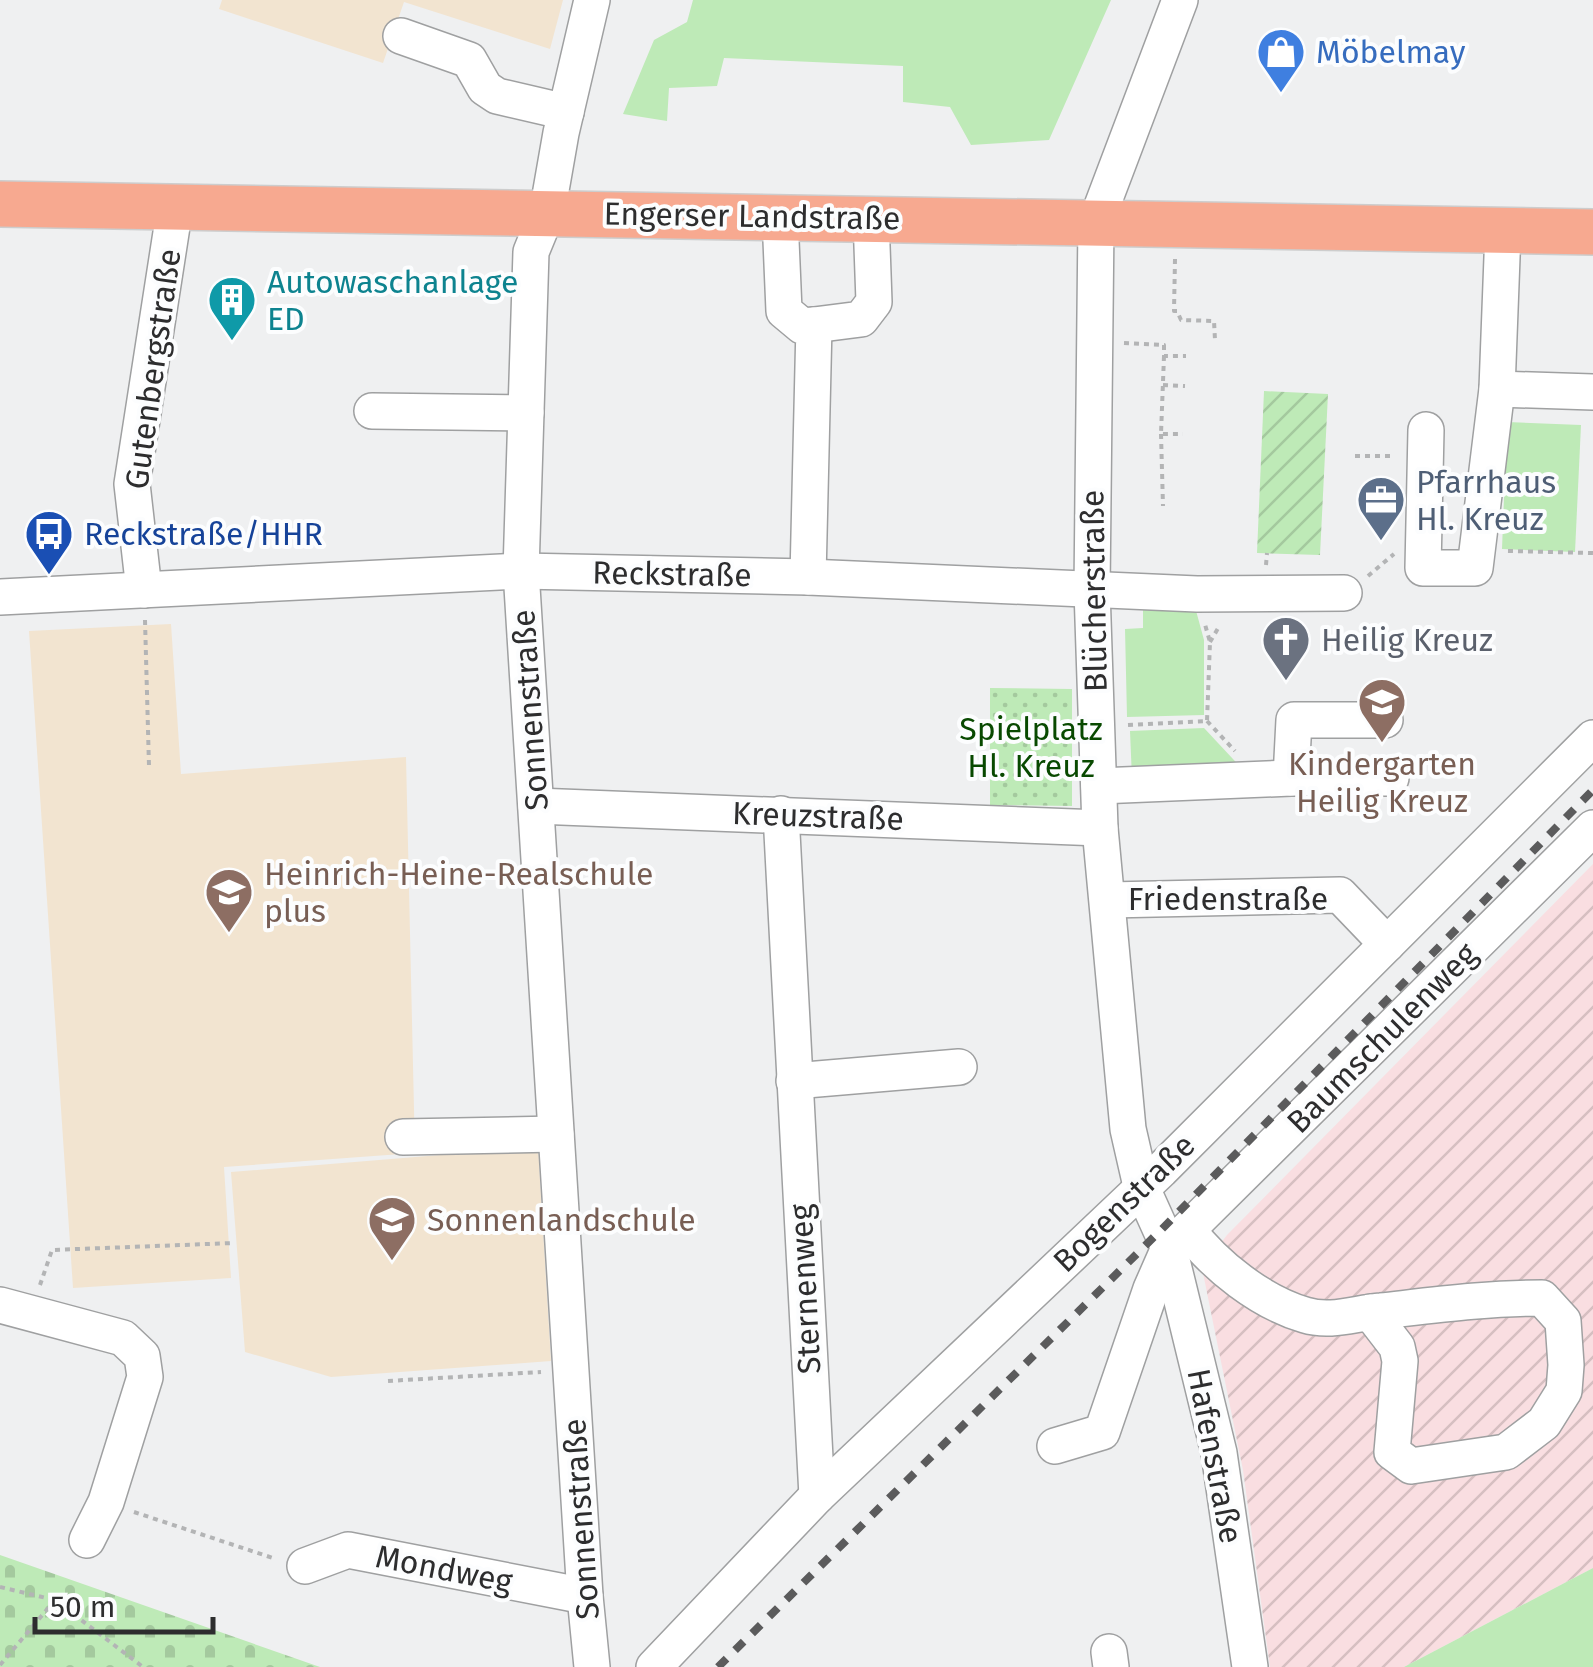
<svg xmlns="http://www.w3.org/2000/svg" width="1593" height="1667" viewBox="0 0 1593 1667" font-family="'Fira Sans',sans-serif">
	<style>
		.industrial { fill: url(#industrial-furrows) }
		.education { fill: #f2e4d0 }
		.grass { fill: #beeab7 }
		.cemetery { fill: url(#cemetery-stones) }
		.park { fill: url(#park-dots) }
		.garden { fill: url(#garden-furrows) }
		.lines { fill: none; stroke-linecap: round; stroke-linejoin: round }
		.minor-casing { stroke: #9fa0a1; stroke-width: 38 }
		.major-casing { stroke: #cdcdcd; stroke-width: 48 }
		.path { stroke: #b3b4b5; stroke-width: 4; stroke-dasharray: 5 5; stroke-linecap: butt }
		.minor { stroke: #fff; stroke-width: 35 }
		.major { stroke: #f7a990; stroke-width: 45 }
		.rail { stroke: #5b5b5c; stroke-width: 8; stroke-dasharray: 12 12; stroke-linecap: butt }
		.labels { text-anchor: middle; stroke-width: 8; stroke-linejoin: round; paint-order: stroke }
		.shop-label { font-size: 32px; fill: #366cbe; stroke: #fcfdfe; text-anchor: start }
		.street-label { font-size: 32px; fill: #2d2d2e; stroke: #fcfdfe }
		.culture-label { font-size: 32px; fill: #0d838f; stroke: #fcfdfe; text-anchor: start }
		.service-label { font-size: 32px; fill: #4e5e75; stroke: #fcfdfe; text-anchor: start }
		.transit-label { font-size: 32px; fill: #164399; stroke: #fcfdfe; text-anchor: start }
		.worship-label { font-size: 32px; fill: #5b616d; stroke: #fcfdfe; text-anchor: start }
		.park-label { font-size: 32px; fill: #084900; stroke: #fcfdfe }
		.education-label { font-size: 32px; fill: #785e54; stroke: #fcfdfe; text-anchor: start }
	</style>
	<defs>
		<pattern id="industrial-furrows" width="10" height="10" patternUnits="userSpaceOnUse" patternTransform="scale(2.5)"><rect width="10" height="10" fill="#f9dee1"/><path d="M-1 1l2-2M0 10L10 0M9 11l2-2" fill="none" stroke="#d6bfc1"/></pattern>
		<pattern id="cemetery-stones" width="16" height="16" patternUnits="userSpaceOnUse" patternTransform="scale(2.5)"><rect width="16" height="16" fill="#beeab7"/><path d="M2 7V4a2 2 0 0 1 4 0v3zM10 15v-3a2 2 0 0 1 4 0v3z" fill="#a4c99e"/></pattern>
		<pattern id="park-dots" width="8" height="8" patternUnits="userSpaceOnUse" patternTransform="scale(2.5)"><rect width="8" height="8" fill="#beeab7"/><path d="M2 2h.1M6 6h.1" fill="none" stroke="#a4c99e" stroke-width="1.8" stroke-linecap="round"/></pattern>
		<pattern id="garden-furrows" width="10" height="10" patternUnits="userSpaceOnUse" patternTransform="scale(2.5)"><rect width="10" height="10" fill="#beeab7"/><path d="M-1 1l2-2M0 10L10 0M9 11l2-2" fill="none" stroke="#a4c99e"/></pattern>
	</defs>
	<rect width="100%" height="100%" fill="#eff0f1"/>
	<polygon class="industrial" points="1593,864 1593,1568 1404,1667 1270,1667 1243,1470 1202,1268 1227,1235"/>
	<g class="education">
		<polygon points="222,0 563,0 550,49 404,2 383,63 219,9"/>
		<polygon points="171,624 181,774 406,757 415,1153 224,1167 231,1278 73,1288 29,631"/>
		<polygon points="538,1147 551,1361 331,1377 245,1352 231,1172"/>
	</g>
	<g class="grass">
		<polygon points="693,0 1111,0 1049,140 971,145 950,107 903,102 903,66 724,58 717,86 669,88 667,121 623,114 654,40 687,22"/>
		<polygon points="1507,422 1581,425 1575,552 1502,549"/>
		<polygon points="1195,607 1204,640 1204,715 1127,717 1125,629 1143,628 1143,608"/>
		<polygon points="1204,728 1247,774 1132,779 1130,731"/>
		<polygon points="1593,1568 1593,1667 1404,1667"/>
	</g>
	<polygon class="cemetery" points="0,1555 320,1667 0,1667"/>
	<polygon class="park" points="990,688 1072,689 1072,806 990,805"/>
	<polygon class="garden" points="1264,391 1328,394 1320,555 1257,553"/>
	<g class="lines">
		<g class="minor-casing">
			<g id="minor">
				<polyline points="1180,0 1096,222 1092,590 1100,828 1128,1129 1141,1186 1169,1248 1219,1453 1250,1667"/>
				<polyline points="401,36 469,60 485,88 497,96 566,112"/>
				<polyline points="780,217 784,311 802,326 814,325 808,577"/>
				<polyline points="814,325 861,319 874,302 871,218"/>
				<polyline points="1497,389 1593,392"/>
				<polyline points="372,411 526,413"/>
				<polyline points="1426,430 1423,568 1475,568 1497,389 1503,231"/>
				<polyline points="144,590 132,484 175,207"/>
				<polyline points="0,597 521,571 808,577 1197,594 1344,593"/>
				<polyline points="1291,778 1294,720 1385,720"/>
				<polyline points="1099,786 1291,778 1391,778"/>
				<polyline points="536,806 1100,828"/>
				<polyline points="781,814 817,1496"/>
				<polyline points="1109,900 1340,895 1387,944"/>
				<polyline points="794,1081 959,1067"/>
				<polyline points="403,1137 556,1134"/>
				<path d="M1188 1230C1215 1266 1261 1302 1305 1315 1331 1323 1355 1313 1381 1311 1435 1305 1488 1298 1542 1298L1563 1321 1566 1365 1564 1391 1544 1423 1506 1452 1411 1466 1392 1452 1400 1361 1397 1347 1370 1312"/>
				<polyline points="0,1305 123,1338 142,1356 145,1377 106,1502 87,1540"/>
				<polyline points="1055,1446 1102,1432 1151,1289 1169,1248 1593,828"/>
				<polyline points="305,1566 348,1550 585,1596"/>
				<polyline points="1109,1652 1111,1667"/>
				<polyline points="592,1667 585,1596 521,571 531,252 547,213 561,133 592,0"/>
				<polyline points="654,1667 817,1496 1161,1170 1593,738"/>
			</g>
		</g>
		<g class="major-casing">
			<polyline id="major" points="0,204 1593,232"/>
		</g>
		<g class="path">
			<polyline points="1175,259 1174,311 1177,311 1181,320 1214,321 1215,340"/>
			<polyline points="1124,343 1164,345 1164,356 1186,356"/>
			<polyline points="1164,356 1161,434 1183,434"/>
			<polyline points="1163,385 1185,386"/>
			<polyline points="1161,434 1163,506"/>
			<polyline points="1355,456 1395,456"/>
			<polyline points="1508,551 1593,553"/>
			<polyline points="1266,565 1267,553"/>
			<polyline points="1368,576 1394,554"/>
			<polyline points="145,620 149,766"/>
			<polyline points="1210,642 1220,625"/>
			<polyline points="1207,721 1235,751"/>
			<polyline points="1128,725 1207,721 1210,642 1204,621"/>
			<polyline points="40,1285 52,1250 234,1243"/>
			<polyline points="388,1381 541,1372"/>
			<polyline points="134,1512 276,1559"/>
			<polyline points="0,1587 55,1600 143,1667"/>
			<polyline points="0,1665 55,1600"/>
		</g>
		<use href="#minor" class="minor"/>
		<use href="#major" class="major"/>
		<polyline class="rail" points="718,1667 1163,1228 1593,790"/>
	</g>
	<defs>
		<g id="shop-pin" transform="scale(2.5)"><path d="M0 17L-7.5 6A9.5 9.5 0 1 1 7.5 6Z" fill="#3f7fe0" stroke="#fcfdfe"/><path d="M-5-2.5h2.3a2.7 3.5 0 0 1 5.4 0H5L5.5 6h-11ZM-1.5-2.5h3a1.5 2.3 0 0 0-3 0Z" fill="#fff"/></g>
		<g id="building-pin" transform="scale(2.5)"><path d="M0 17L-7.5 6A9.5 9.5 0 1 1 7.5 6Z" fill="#0f9aa8" stroke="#fcfdfe"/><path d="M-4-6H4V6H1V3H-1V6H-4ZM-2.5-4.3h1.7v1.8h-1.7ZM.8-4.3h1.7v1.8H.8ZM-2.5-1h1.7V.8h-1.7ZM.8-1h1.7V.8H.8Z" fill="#fff"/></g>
		<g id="office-pin" transform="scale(2.5)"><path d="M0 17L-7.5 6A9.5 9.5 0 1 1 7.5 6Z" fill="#5c6f8a" stroke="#fcfdfe"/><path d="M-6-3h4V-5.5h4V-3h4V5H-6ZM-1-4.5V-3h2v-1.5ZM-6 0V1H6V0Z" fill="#fff"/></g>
		<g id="bus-pin" transform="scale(2.5)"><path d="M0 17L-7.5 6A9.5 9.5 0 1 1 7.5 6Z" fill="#1a4fb4" stroke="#fcfdfe"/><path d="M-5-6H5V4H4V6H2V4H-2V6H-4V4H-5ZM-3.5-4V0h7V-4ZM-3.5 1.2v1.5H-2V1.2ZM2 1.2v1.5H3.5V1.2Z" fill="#fff"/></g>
		<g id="church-pin" transform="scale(2.5)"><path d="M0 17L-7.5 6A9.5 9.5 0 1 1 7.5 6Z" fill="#6b7280" stroke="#fcfdfe"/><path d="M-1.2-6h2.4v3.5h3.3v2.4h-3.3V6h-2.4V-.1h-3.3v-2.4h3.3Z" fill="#fff"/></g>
		<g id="school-pin" transform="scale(2.5)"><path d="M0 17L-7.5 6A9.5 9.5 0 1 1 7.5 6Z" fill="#8d6e63" stroke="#fcfdfe"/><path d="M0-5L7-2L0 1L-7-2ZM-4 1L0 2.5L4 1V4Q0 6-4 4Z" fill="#fff"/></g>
	</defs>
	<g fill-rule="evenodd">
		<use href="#shop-pin" x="1281" y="52"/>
		<use href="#building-pin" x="232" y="300"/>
		<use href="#office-pin" x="1381" y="500"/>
		<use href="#bus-pin" x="49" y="534"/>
		<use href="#church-pin" x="1286" y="640"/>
		<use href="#school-pin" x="1382" y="702"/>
		<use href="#school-pin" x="229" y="892"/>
		<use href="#school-pin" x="392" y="1220"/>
	</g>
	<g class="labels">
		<g class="shop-label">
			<text x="1316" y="63">Möbelmay</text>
		</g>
		<g class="street-label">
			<text transform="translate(752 216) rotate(1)" y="11">Engerser Landstraße</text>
			<text transform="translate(153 369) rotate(-82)" y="11">Gutenbergstraße</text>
			<text transform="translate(672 574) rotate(1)" y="11">Reckstraße</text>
			<text transform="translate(1094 591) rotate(-91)" y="11">Blücherstraße</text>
			<text transform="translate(530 710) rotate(-94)" y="11">Sonnenstraße</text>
			<text transform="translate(818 816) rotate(2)" y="11">Kreuzstraße</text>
			<text x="1228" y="910">Friedenstraße</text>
			<text transform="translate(1382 1038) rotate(-45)" y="11">Baumschulenweg</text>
			<text transform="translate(1124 1203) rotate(-44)" y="11">Bogenstraße</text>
			<text transform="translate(805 1289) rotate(-93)" y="11">Sternenweg</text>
			<text transform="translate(1215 1456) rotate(79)" y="11">Hafenstraße</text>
			<text transform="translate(581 1519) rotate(-94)" y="11">Sonnenstraße</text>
			<text transform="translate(444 1569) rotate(11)" y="11">Mondweg</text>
		</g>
		<g class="culture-label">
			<text x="267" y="293">Autowaschanlage<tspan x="267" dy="37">ED</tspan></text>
		</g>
		<g class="service-label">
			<text x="1416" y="493">Pfarrhaus<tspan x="1416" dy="37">Hl. Kreuz</tspan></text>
		</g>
		<g class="transit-label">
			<text x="84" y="545">Reckstraße/HHR</text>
		</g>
		<g class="worship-label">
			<text x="1321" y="651">Heilig Kreuz</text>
		</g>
		<g class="park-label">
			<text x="1031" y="740">Spielplatz<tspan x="1031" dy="37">Hl. Kreuz</tspan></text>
		</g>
		<g class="education-label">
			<text x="1382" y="775" text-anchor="middle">Kindergarten<tspan x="1382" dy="37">Heilig Kreuz</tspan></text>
			<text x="264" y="885">Heinrich-Heine-Realschule<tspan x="264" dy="37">plus</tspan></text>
			<text x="427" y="1231">Sonnenlandschule</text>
		</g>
	</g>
	<path d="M35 1617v15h178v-15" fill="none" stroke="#2d2d2e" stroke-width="5"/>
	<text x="50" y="1617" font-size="30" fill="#2d2d2e" stroke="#fcfdfe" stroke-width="8" paint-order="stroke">50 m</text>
</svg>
